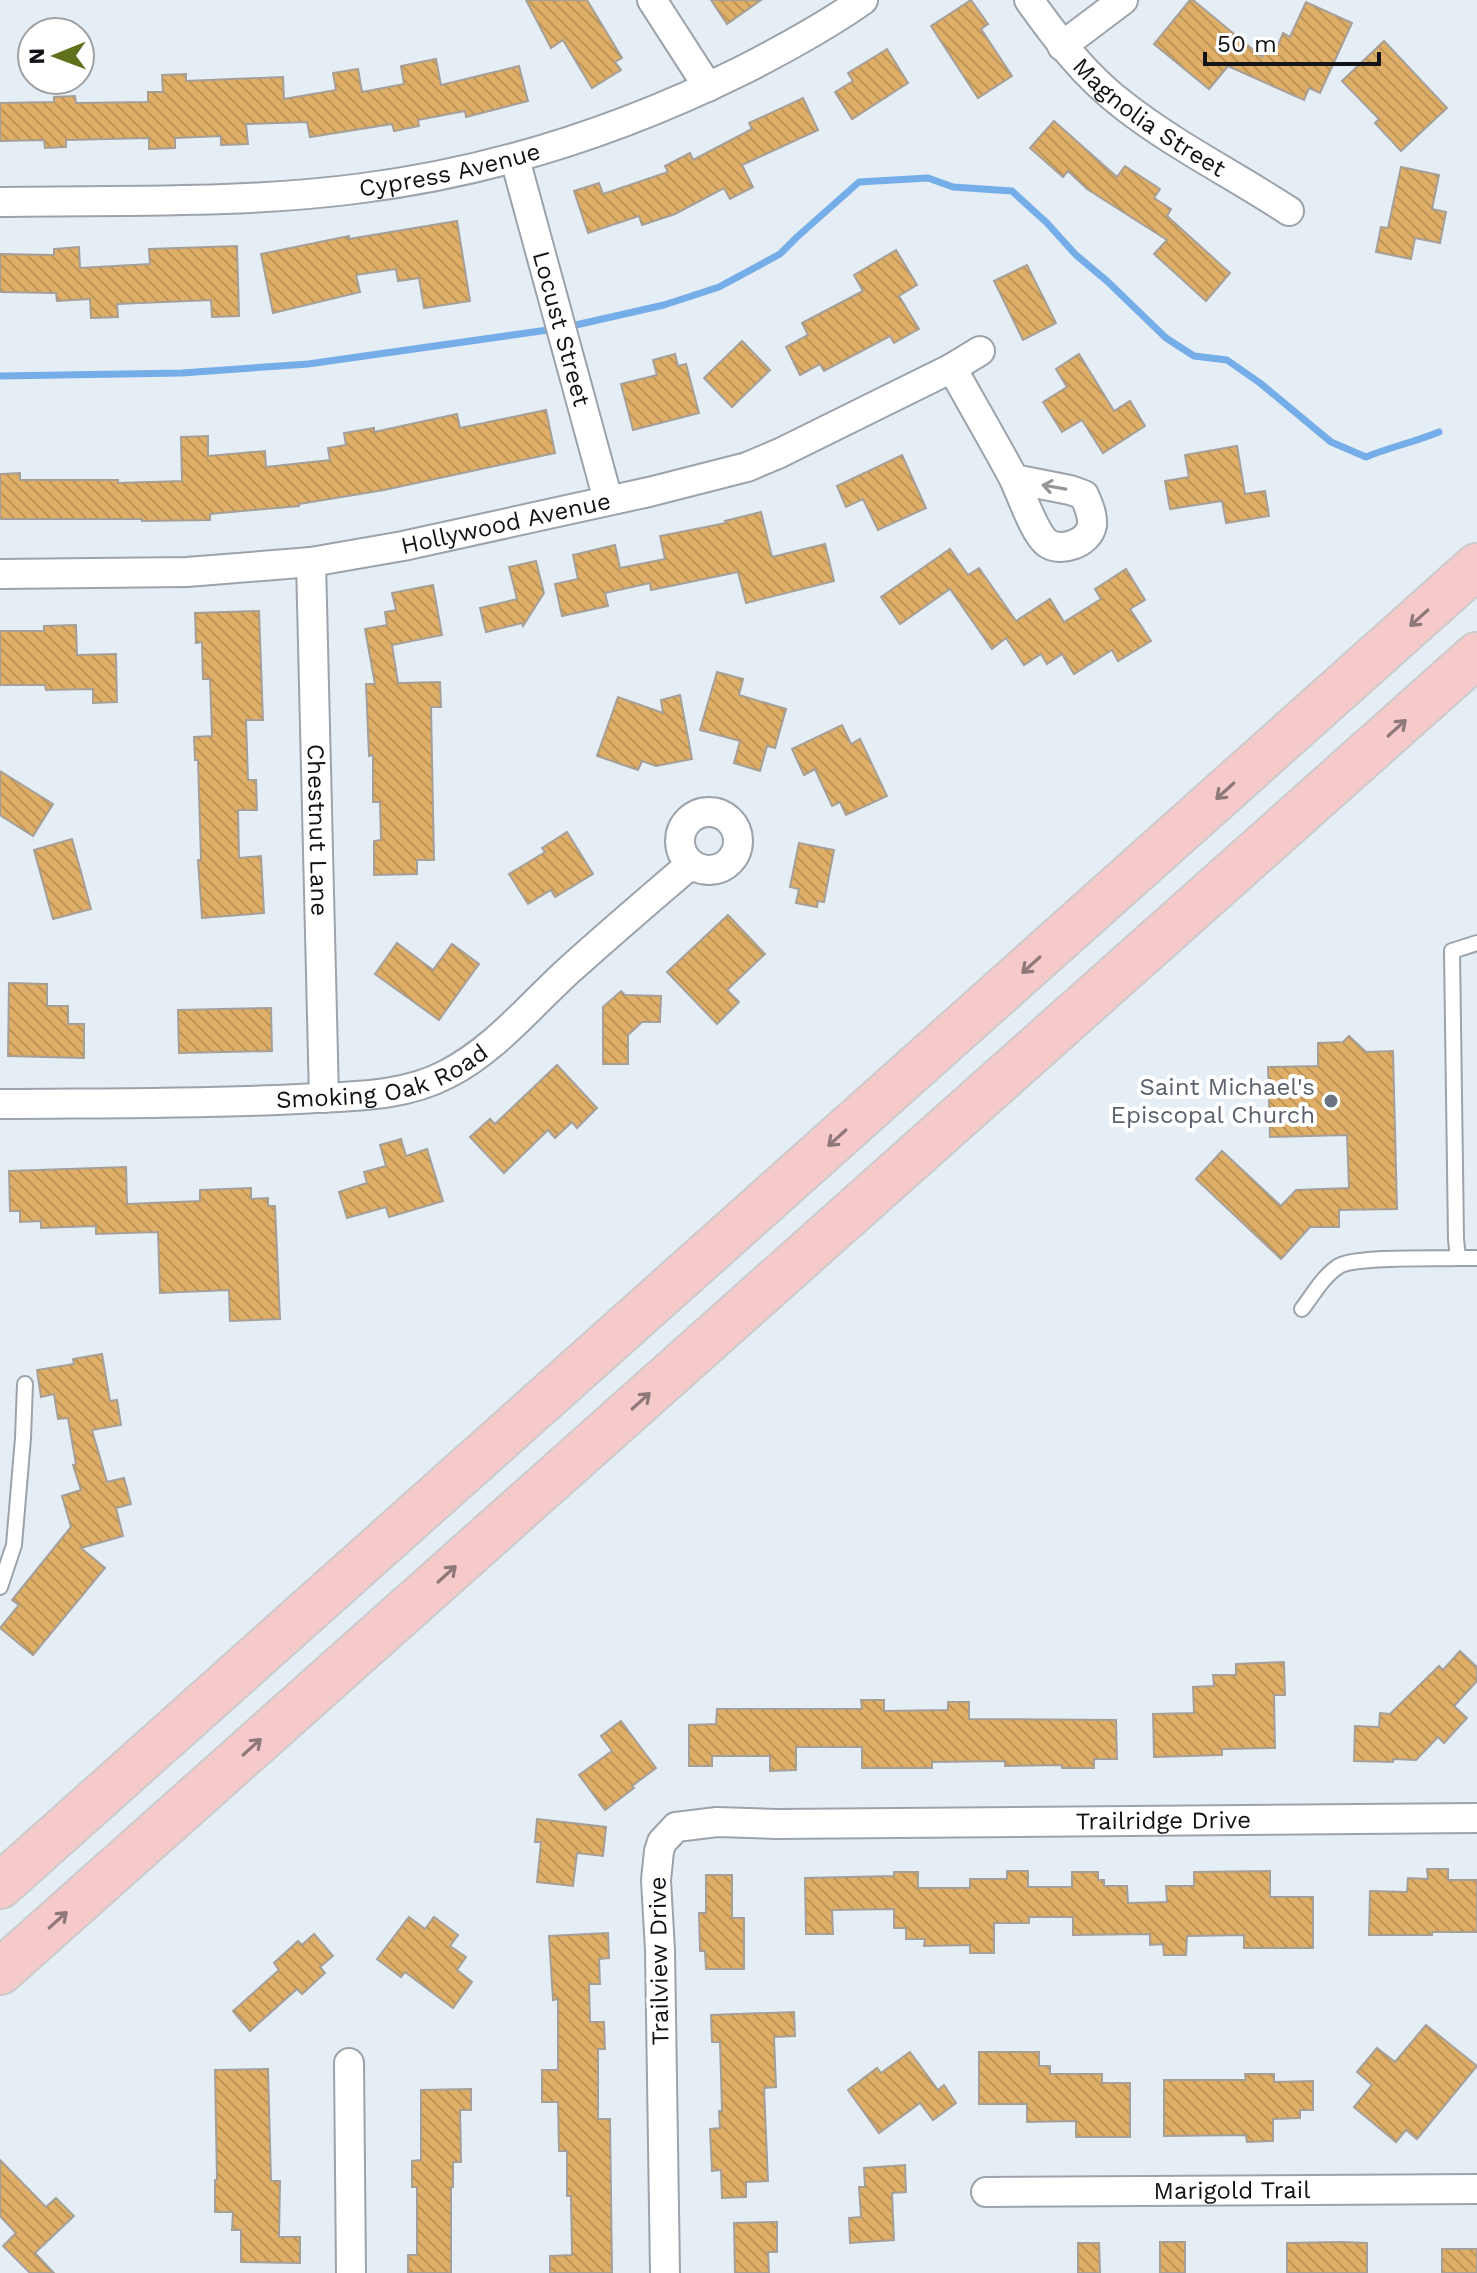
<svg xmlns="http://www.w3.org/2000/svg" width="1477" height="2273" viewBox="0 0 1477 2273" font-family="'Work Sans',sans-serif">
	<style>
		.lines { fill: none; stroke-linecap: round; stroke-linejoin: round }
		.stream { stroke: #75ade9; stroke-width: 7 }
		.building { fill: url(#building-back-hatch); stroke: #a59f98; stroke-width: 2 }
		.lane-casing { stroke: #9ca3aa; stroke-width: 18 }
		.street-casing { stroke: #9ca3aa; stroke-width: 32 }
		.highway-casing { stroke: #cbcbcc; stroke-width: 48 }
		.lane { stroke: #fff; stroke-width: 14 }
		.street { stroke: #fff; stroke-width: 28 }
		.highway { stroke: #f6cacb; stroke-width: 44 }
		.oneway { stroke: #949596 }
		.oneway2 { stroke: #8f787a }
		.worship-dot { fill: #6b7280; stroke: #fff; stroke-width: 3 }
		.labels { text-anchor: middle; stroke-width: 8; stroke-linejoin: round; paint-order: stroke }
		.street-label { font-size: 24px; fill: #111316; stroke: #fff }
		.worship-label { font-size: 24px; fill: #5b616d; stroke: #fff; text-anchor: end }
	</style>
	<defs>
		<pattern id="building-back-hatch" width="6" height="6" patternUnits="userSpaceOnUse" patternTransform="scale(2)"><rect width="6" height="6" fill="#dfae67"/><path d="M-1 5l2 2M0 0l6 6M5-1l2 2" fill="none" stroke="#be9559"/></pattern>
	</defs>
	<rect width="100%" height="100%" fill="#e6eef5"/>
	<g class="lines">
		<g class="stream">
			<path d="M567 327 664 305 719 287 780 254 797 237 859 182 928 178 953 187 1012 191 1047 223 1076 255 1107 281 1166 338 1194 356 1227 360 1260 383 1331 442 1366 457C1390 447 1415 442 1439 432"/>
			<polyline points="0,376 182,373 308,364 555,329"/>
		</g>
	</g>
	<g class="building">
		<polygon points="526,0 587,0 622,58 615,62 621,70 592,88 563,40 551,48"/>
		<polygon points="711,0 761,0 727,24"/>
		<polygon points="971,0 988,24 981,29 1012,76 978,98 931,26"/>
		<polygon points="1190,0 1193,0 1262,57 1268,44 1277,48 1283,33 1290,37 1306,2 1352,23 1320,93 1309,88 1304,100 1228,66 1209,89 1154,44"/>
		<polygon points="1384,41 1447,108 1401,151 1375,123 1379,119 1342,81"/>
		<polygon points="887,49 908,83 852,119 835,92 853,81 848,73"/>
		<polygon points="436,59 441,85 519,66 528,101 466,117 465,111 418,120 419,126 394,131 392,124 310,137 307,122 246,124 248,144 221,145 221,136 175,138 175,148 149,149 149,138 66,140 66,147 45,148 44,140 0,141 0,103 54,102 54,97 75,96 76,103 148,102 148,92 163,92 162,75 186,74 186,81 283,77 284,99 336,90 333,73 358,69 362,92 404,84 401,66"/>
		<polygon points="803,98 818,130 742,165 753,187 730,199 724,188 675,214 642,225 639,216 588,233 574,191 599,183 603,194 668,172 665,166 690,153 693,160 752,129 749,123"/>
		<polygon points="1054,121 1117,177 1125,166 1160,189 1154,198 1171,209 1167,216 1230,273 1206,301 1154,254 1167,240 1087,189 1068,171 1063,177 1030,148"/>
		<polygon points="1401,167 1439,175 1432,209 1446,212 1440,243 1415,238 1411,259 1376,252 1381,227 1388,228"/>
		<polygon points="457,221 470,301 424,308 419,278 398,281 396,269 356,275 360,292 273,313 261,254 349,236 349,239"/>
		<polygon points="237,246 239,316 212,317 211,300 117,304 118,317 91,318 90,299 57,301 56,293 0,292 0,254 54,255 54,249 79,247 80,268 150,264 149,249"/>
		<polygon points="896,250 917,285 899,296 919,329 894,343 890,336 824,371 820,364 800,375 786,347 808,335 802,323 863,291 854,275"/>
		<polygon points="1027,265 1056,323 1023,340 994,281"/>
		<polygon points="742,341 770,370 732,407 704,378"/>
		<polygon points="675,354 678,366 686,364 699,413 633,430 621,384 657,375 653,360"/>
		<polygon points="1079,354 1114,411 1130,401 1145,426 1103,453 1082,420 1062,432 1043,402 1067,387 1056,369"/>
		<polygon points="546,410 555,453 384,490 299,504 299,506 210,514 210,520 142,521 142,519 0,519 0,474 20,473 20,480 118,480 118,483 182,481 181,437 208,436 208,456 265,451 266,467 330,460 328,448 346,445 344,433 374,428 374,432 457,414 460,428"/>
		<polygon points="1237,446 1245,494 1265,491 1269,516 1226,523 1222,501 1170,509 1165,481 1189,477 1185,455"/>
		<polygon points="902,455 926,508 878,530 863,499 846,507 837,486"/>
		<polygon points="761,512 772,557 825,544 834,581 746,603 738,572 651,590 650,583 605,593 608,606 562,616 555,584 578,579 573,555 615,545 620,568 665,559 660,536 726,523 725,521"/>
		<polygon points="950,549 968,575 979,568 1016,621 1050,599 1064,622 1101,599 1095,589 1126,569 1145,600 1130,609 1151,641 1118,661 1112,650 1074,674 1062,654 1047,664 1041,654 1024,665 1006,638 992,649 950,589 900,624 881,597"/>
		<polygon points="536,561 544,593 523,626 522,623 486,632 480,608 517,599 509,567"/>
		<polygon points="433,585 442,635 392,645 398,683 440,682 441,707 431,707 434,860 417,860 417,874 374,875 374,841 381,840 380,802 373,802 373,755 369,756 366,684 375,684 365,629 387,625 385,612 396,610 392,593"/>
		<polygon points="259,611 263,720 246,720 248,780 256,780 257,810 238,810 239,858 261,856 264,913 202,918 198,860 201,860 198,760 195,760 194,737 212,736 210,679 203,679 202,642 196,643 195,613"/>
		<polygon points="76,625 77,655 116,654 117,702 93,703 93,689 46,690 45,685 0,685 0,631 44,631 44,626"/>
		<polygon points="717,672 743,679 739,695 786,709 775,748 767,746 760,771 734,763 740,741 700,730"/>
		<polygon points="680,695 692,759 656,766 642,761 638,770 597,756 618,697 663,713 661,700"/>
		<polygon points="842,725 851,744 860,739 887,796 846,815 840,802 832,806 815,769 804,775 792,749"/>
		<polygon points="0,771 53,804 33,836 0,815"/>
		<polygon points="567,832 593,874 555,897 551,890 528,904 509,874 545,852 542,848"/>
		<polygon points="72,839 91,909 53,919 34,850"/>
		<polygon points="799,843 834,850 824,902 818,901 817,907 796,903 799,889 790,887"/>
		<polygon points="728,915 765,954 727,990 739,1002 717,1024 667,972"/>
		<polygon points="397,943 433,970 452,944 479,964 439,1020 375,974"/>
		<polygon points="9,983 47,984 47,1006 68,1006 68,1024 84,1024 84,1058 8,1056"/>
		<polygon points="621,991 625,995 661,996 660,1022 642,1022 628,1035 628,1064 603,1064 603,1007"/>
		<polygon points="271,1008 272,1051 179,1053 178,1010"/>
		<polygon points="1349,1036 1366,1052 1393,1051 1397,1209 1339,1210 1339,1227 1310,1227 1281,1259 1196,1179 1222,1151 1281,1206 1296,1190 1349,1188 1347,1135 1270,1137 1268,1067 1318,1066 1318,1043 1343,1042"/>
		<polygon points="557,1065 597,1108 577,1128 572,1122 555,1138 548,1130 504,1173 470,1137 490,1119 495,1124"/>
		<polygon points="401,1139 406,1156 427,1149 443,1201 389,1217 386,1207 347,1218 339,1192 367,1183 364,1172 386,1166 380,1145"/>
		<polygon points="126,1167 127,1204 200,1201 200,1190 251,1188 251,1199 268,1198 268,1206 275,1206 280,1319 230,1321 229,1290 160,1293 158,1232 96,1234 96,1226 41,1228 41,1221 20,1222 20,1211 10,1211 9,1171"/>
		<polygon points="102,1354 110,1401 117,1400 121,1425 92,1430 107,1482 124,1478 131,1504 116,1508 123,1536 81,1548 105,1568 33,1655 0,1628 19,1605 12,1600 71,1527 62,1496 81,1490 73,1465 76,1464 68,1418 58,1419 54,1394 41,1397 37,1370 74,1364 73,1359"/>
		<polygon points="1460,1651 1477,1667 1477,1681 1454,1706 1467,1718 1444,1743 1438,1737 1416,1760 1393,1759 1393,1762 1354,1761 1355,1726 1379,1727 1380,1713 1390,1714 1439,1666 1443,1670"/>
		<polygon points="1284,1662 1285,1695 1274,1695 1275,1748 1222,1749 1222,1755 1154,1757 1153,1714 1194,1713 1193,1687 1214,1686 1213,1675 1236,1675 1236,1664"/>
		<polygon points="861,1700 884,1700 884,1711 948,1710 948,1702 969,1702 969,1719 1116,1720 1117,1759 1094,1759 1094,1768 1062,1768 1062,1765 1005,1766 1005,1761 932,1762 932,1768 862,1768 862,1747 796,1747 796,1770 770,1771 770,1756 712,1756 712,1766 689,1766 689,1725 716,1724 717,1709 862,1709"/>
		<polygon points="621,1721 656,1768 632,1786 634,1788 605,1810 579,1775 612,1751 601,1736"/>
		<polygon points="537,1819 606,1827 603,1856 577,1853 573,1886 537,1882 541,1842 535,1842"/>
		<polygon points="1427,1869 1448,1869 1448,1880 1477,1880 1477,1932 1432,1932 1432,1935 1369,1935 1370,1891 1407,1892 1408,1878 1428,1879"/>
		<polygon points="1007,1871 1028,1871 1028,1887 1072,1887 1072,1872 1098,1872 1098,1880 1104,1880 1104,1886 1127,1886 1128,1903 1167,1902 1166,1886 1194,1886 1194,1872 1270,1871 1270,1897 1313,1897 1313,1948 1244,1948 1244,1935 1187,1936 1186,1955 1164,1955 1163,1944 1150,1945 1150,1934 1073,1935 1073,1917 1029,1917 1029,1923 994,1923 994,1953 970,1953 970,1945 924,1946 925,1939 906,1939 906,1928 894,1928 894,1909 832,1910 833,1934 806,1934 805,1878 894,1876 894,1872 918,1872 918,1888 970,1888 970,1879 1007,1879"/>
		<polygon points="706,1875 732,1875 732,1918 744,1918 744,1969 706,1969 705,1951 700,1951 699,1913 706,1913"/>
		<polygon points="409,1917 425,1929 434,1917 458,1935 450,1946 466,1957 457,1970 472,1982 453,2008 405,1972 401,1977 377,1959"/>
		<polygon points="608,1933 609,1958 599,1959 600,1984 589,1984 590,2022 604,2022 605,2049 598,2049 598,2119 610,2119 612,2273 550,2273 550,2256 572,2255 571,2196 567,2196 567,2151 559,2151 558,2102 542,2102 542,2070 558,2070 558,1999 553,2000 549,1936"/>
		<polygon points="314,1934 333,1956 320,1967 325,1973 302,1994 297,1989 250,2031 233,2011 279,1970 274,1963 298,1941 302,1945"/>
		<polygon points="794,2012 795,2036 774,2037 776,2087 764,2088 768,2181 746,2182 746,2197 722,2198 721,2170 712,2171 710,2129 720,2128 719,2111 722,2111 720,2042 712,2042 711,2015"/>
		<polygon points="1426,2025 1477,2066 1417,2139 1406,2130 1396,2142 1354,2107 1372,2085 1357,2072 1377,2048 1395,2062"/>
		<polygon points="910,2052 938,2090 944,2085 956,2103 933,2120 920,2103 879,2133 848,2090 877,2068 881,2073"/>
		<polygon points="979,2052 1039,2052 1039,2066 1050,2066 1050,2074 1102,2074 1102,2083 1130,2083 1130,2137 1076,2137 1076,2121 1027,2122 1027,2104 979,2104"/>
		<polygon points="268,2069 271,2181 280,2181 279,2237 300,2237 300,2263 241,2262 241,2230 232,2230 233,2212 215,2212 215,2180 217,2180 215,2070"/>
		<polygon points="1245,2074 1274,2074 1274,2082 1313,2081 1313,2110 1300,2110 1300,2118 1273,2119 1273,2141 1247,2142 1246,2135 1164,2136 1164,2080 1246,2080"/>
		<polygon points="471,2089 471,2110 460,2110 461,2162 453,2162 453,2187 451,2187 451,2273 408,2273 408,2255 417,2255 417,2187 412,2187 412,2161 421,2160 421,2090"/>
		<polygon points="0,2160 46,2207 56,2198 74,2216 35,2253 54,2273 30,2273 3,2246 16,2233 0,2216"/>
		<polygon points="905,2165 906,2192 892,2193 894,2240 850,2243 849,2218 861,2217 859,2187 865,2187 864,2168"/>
		<polygon points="777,2222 777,2252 768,2252 769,2273 735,2273 734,2223"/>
		<rect x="1160" y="2242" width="25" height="31"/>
		<polygon points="1341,2242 1367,2243 1367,2273 1287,2273 1287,2243"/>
		<polygon points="1078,2243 1099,2243 1100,2273 1078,2273"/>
		<rect x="1442" y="2249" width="35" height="24"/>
	</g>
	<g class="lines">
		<g class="lane-casing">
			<g id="lane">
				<polyline points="1477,943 1452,951 1456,1239 1458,1258 1477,1258"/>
				<path d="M1302 1309C1313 1295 1323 1276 1339 1266 1356 1256 1434 1259 1458 1258"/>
				<polyline points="0,1587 14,1545 23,1438 25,1384"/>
			</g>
		</g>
		<g class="street-casing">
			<g id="street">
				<polyline points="652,0 708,87"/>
				<path id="s1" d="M1029 0C1056 38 1085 76 1123 105 1174 145 1234 175 1289 211"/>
				<polyline points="1062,46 1123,0"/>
				<path id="s2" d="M515 159 608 500"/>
				<path id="s3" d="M0 202C121 200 243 204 363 188 495 171 624 129 743 70 784 49 825 27 863 0"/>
				<path d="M952 368C972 404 993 440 1013 477 1021 493 1034 533 1047 543 1061 553 1089 543 1092 525 1093 515 1088 504 1084 495L1070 490 1014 479"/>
				<path id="s4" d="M311 562 324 1098"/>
				<path id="s5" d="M0 574 187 572 311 562 403 546 649 492 747 467 780 453 952 368 980 351"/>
				<circle cx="709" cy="841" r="29"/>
				<path id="s6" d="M0 1104C99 1103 199 1104 298 1099 348 1096 402 1098 447 1074 494 1050 529 1007 567 972 608 935 650 899 691 864"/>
				<polyline points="349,2063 351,2273"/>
				<path id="s7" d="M986 2192 1477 2189"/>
				<path id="s8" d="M665 2273 660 1950 656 1880 659 1851 662 1842 676 1827 717 1822 776 1824 1477 1818"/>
			</g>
		</g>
		<g class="highway-casing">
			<g id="highway">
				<polyline points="0,1886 1477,566"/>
				<polyline points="0,1972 1477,655"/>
			</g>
		</g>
		<use href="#lane" class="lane"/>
		<use href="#street" class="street"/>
		<use href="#highway" class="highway"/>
	</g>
	<defs><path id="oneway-shaft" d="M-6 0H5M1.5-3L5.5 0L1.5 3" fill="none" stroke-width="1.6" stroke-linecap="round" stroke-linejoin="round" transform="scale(2)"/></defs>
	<use class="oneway" href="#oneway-shaft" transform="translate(1054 487) rotate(-170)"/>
	<g class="oneway2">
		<use href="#oneway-shaft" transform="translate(1419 618) rotate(138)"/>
		<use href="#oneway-shaft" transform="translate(1397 728) rotate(-42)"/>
		<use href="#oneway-shaft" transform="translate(1225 791) rotate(138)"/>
		<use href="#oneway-shaft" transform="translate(1031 965) rotate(138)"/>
		<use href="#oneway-shaft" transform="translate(837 1138) rotate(138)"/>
		<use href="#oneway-shaft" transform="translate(641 1401) rotate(-42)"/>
		<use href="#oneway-shaft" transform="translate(447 1574) rotate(-42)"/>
		<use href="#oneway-shaft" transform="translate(252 1747) rotate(-42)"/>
		<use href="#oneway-shaft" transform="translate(58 1920) rotate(-42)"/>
	</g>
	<circle class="worship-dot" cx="1331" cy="1101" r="8"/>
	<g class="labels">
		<g class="street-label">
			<text dy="8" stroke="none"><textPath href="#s1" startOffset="170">Magnolia Street</textPath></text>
			<text dy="8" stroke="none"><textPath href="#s3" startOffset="452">Cypress Avenue</textPath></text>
			<text dy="8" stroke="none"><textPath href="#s2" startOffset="176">Locust Street</textPath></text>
			<text dy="8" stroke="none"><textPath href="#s5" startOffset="510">Hollywood Avenue</textPath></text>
			<text dy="8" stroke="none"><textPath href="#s4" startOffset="268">Chestnut Lane</textPath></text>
			<text dy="8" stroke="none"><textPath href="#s6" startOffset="386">Smoking Oak Road</textPath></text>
			<text dy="8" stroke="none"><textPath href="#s8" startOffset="940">Trailridge Drive</textPath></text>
			<text transform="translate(659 1961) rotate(-91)" y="8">Trailview Drive</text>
			<text dy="8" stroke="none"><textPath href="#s7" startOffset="246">Marigold Trail</textPath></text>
		</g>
		<g class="worship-label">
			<text x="1315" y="1095">Saint Michael's<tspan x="1315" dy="28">Episcopal Church</tspan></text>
		</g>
	</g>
	<g transform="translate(56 56) rotate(269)"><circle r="38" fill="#ffffff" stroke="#a0a1a2" stroke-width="2"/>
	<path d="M0-6L14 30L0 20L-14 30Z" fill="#60711e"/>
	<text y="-12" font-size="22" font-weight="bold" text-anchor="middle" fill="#111316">N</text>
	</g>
	<path d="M1205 52v12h174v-12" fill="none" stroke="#111316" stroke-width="4"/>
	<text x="1217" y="52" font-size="24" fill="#111316" stroke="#ffffff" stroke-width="6" paint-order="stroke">50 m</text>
</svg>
